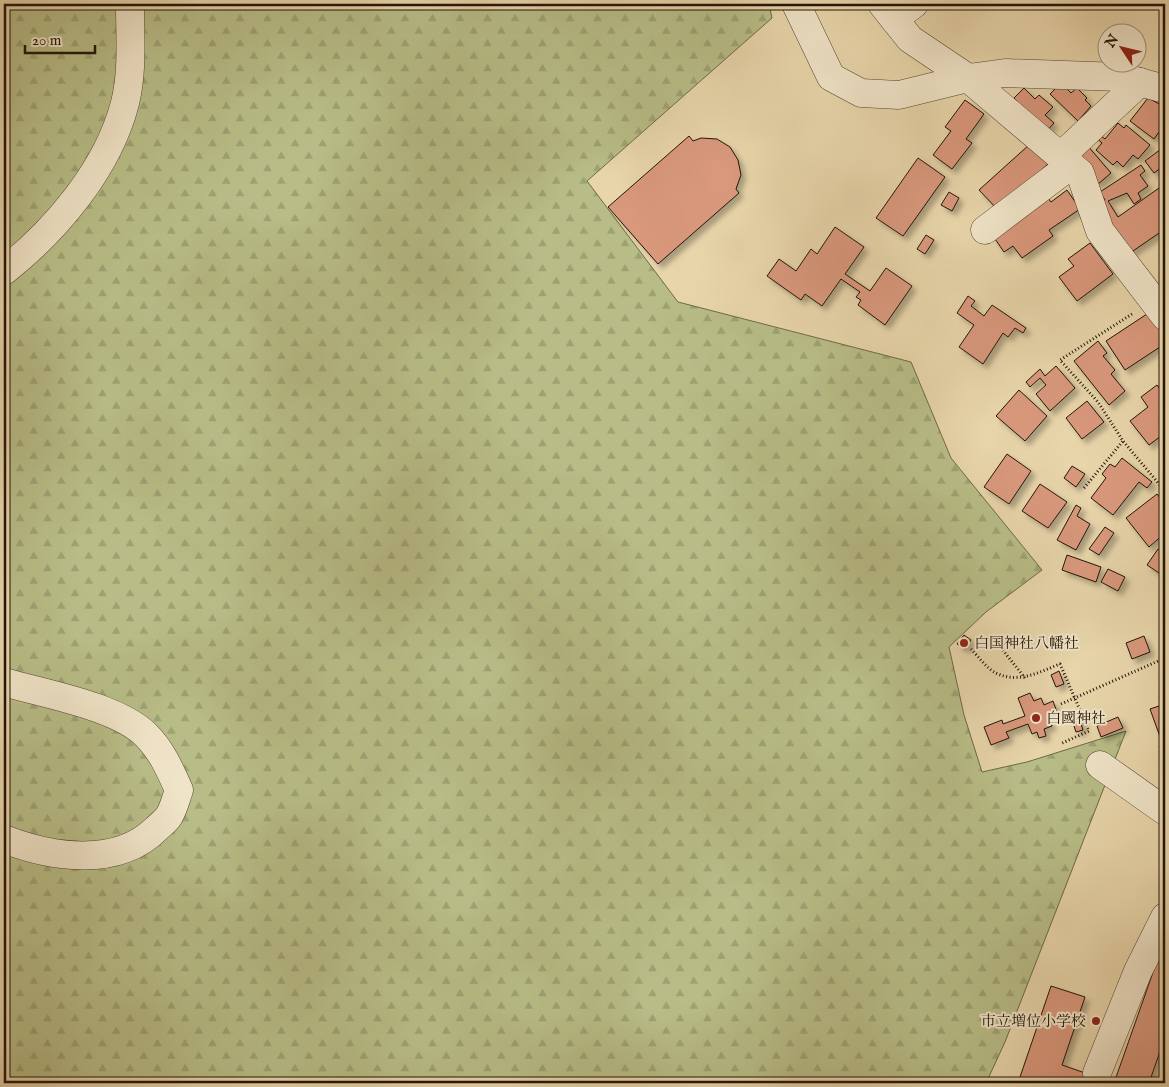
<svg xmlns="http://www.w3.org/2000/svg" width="1169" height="1087" viewBox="0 0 1169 1087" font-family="'IM FELL English','Noto Serif JP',serif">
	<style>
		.forest { fill: url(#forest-firs); stroke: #6c6948 }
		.building { fill: #d9987c; stroke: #211509; filter: url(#shadow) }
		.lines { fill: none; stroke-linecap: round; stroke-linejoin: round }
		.minor-casing { stroke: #534531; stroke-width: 29 }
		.path { stroke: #211509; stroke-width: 3; stroke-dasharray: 1 2.5; stroke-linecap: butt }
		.minor { stroke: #f0e4c8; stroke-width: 28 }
		.poi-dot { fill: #8f2418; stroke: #f0e4c8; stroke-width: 2 }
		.labels { text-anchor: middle; stroke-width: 4; stroke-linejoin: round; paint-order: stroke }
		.poi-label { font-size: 15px; fill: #211509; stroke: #f0e4c8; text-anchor: start }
	</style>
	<defs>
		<pattern id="forest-firs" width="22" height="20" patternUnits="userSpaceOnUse" patternTransform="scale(1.25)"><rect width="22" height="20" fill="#b8bd87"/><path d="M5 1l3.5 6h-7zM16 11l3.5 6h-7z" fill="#9ea273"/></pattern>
		<filter id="shadow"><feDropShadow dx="4.5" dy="4.5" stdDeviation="2.5" flood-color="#0004"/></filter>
	</defs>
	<rect width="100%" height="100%" fill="#e8d5aa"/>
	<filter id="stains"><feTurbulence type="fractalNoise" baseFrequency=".004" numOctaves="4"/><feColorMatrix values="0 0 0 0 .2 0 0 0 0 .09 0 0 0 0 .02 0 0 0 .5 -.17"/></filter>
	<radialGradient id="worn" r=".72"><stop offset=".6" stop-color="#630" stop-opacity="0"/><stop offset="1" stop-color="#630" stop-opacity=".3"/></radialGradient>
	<polygon class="forest" points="4,4 769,4 772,18 587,181 678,302 911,362 951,458 1042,570 986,612 949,647 964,715 982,772 1027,762 1126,731 1005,1042 986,1083 4,1083"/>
	<g class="building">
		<polygon points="1061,83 1071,93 1077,88 1087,98 1085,100 1091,106 1078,121 1050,94"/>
		<polygon points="1024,88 1035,99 1039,95 1053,107 1045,115 1054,123 1045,133 1019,107 1021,105 1014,98"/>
		<polygon points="1148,98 1165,107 1165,123 1162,128 1165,133 1163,136 1159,132 1154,139 1130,121"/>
		<polygon points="965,100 984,114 966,139 972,143 952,169 933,155 951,131 945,127"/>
		<polygon points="1118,123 1124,128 1126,125 1150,145 1138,159 1133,155 1123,167 1117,161 1113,165 1096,150 1102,143 1094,136 1097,133 1105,139"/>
		<polygon points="689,136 693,141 701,138 717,139 730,147 738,160 741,175 736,189 739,193 658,264 608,207"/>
		<polygon points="1030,144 1048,164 998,210 979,190"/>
		<polygon points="1087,145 1111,173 1097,185 1073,156"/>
		<polygon points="1165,146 1165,165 1154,173 1145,161"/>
		<polygon points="918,158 945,177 903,236 876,218"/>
		<polygon points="1141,165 1145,171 1140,175 1148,186 1138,193 1141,199 1134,204 1127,193 1108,201 1118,217 1159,188 1165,197 1165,229 1130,253 1099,204 1105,200 1100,192"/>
		<polygon points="1067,190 1080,209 1049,230 1053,236 1022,258 1013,246 1004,252 993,236 1048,198 1051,202"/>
		<polygon points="949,192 959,198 952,211 941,205"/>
		<polygon points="835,227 864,247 845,274 870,291 886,268 912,286 885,325 858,305 861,300 856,297 860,292 841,279 822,306 805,294 801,300 767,276 779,259 796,271 811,249 817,254"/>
		<polygon points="926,235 934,240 925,254 917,249"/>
		<polygon points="1090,243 1113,274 1077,301 1059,277 1074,266 1068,259"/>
		<polygon points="968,296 975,301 971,306 984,316 992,305 1026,328 1023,333 1015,328 1008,337 1003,333 983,364 959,347 974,325 957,313"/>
		<polygon points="1153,310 1165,328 1165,348 1163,345 1125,370 1106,341"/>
		<polygon points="1098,341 1107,353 1103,356 1115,370 1111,374 1125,391 1109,405 1074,361"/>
		<polygon points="1056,366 1075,388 1050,411 1036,394 1046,385 1040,378 1030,387 1026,382 1040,369 1045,376"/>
		<polygon points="1157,385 1165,395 1165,433 1149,445 1130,421 1148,407 1141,397"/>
		<polygon points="1019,390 1047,416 1025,441 996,416"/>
		<polygon points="1087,401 1104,422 1082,439 1066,418"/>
		<polygon points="1007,454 1031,471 1009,504 984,487"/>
		<polygon points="1122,458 1152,482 1147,488 1139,482 1113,515 1091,498 1106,478 1102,474 1110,464 1115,467"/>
		<polygon points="1072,466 1085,474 1076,487 1064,478"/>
		<polygon points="1040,484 1067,502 1048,528 1022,511"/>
		<polygon points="1157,494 1165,504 1165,533 1149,547 1126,518"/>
		<polygon points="1076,505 1081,508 1077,516 1090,524 1076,550 1057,540"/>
		<polygon points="1105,527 1114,533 1099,555 1089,549"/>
		<polygon points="1158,549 1165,553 1165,577 1147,565"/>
		<polygon points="1067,555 1101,567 1096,582 1062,570"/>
		<polygon points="1108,569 1125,577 1118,591 1101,582"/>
		<polygon points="964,635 971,640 965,649 957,644"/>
		<polygon points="1144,636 1150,652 1132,659 1126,643"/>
		<polygon points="1059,671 1064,684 1056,687 1051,675"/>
		<polygon points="1030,693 1034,701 1041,698 1044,705 1053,701 1057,712 1048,716 1052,726 1044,729 1046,736 1039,738 1037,732 1032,734 1028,724 1006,732 1009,738 991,745 984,727 1002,720 1003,724 1025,716 1018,698"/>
		<polygon points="1165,694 1165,759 1164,759 1159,746 1163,745 1150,709 1162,705 1159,697"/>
		<polygon points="1078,714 1083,730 1076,732 1071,717"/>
		<polygon points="1118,717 1123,728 1101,737 1097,726"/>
		<polygon points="1157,961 1165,964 1165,1037 1149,1083 1018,1083 1051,986 1085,997 1062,1065 1114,1083"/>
	</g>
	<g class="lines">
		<g class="minor-casing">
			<g id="minor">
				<polyline points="796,4 831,77 861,93 899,95 968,78 1005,73 1121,77 1165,89"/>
				<polyline points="882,4 910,39 968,78 1080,173 1100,231 1165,316"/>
				<polyline points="894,19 914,4"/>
				<polyline points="1061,156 1140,82"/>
				<polyline points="985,230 1071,165"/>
				<path d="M4 271C56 230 108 169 125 103 133 71 130 36 130 4"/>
				<path d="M4 682C44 694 117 706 146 735 162 751 170 770 179 790 176 798 174 808 169 816 166 821 160 825 156 829 117 868 50 857 4 839"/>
				<polyline points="1100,765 1165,811"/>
				<polyline points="1097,1073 1138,971 1165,917"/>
			</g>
		</g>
		<g class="path">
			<polyline points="1132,314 1060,360 1098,402 1123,441 1165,491"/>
			<polyline points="1084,488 1123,441"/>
			<polyline points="994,639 1025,678"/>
			<path d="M971 649C978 656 987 669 996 673 1019 684 1039 672 1060 664L1089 731 1060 744"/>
			<polyline points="1061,704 1165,658"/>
		</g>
		<use href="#minor" class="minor"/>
	</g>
	<g class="poi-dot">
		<circle cx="964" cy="643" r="5"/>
		<circle cx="1036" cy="718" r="5"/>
		<circle cx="1096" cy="1021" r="5"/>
	</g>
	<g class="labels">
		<g class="poi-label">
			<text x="974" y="648">白国神社八幡社</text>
			<text x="1046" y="723">白國神社</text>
			<text x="1086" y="1026" text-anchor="end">市立増位小学校</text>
		</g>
	</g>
	<rect width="1169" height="1087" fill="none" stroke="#e8d5aa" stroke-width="20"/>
	<rect x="5" y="5" width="1159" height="1077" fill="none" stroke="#211509" stroke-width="2.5"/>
	<rect x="10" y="10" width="1149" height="1067" fill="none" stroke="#211509"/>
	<g transform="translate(1122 48) rotate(305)"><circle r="24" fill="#f0e4c8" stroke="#9d917c"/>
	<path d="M0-4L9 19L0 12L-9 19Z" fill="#8f2418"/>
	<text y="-8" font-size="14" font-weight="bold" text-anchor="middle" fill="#211509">N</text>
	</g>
	<path d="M25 45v8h70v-8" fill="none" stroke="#211509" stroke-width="2.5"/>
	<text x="32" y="45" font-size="15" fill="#211509" stroke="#f0e4c8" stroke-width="4" paint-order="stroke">20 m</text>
	<rect width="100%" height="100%" filter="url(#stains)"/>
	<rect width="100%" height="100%" fill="url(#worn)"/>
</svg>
